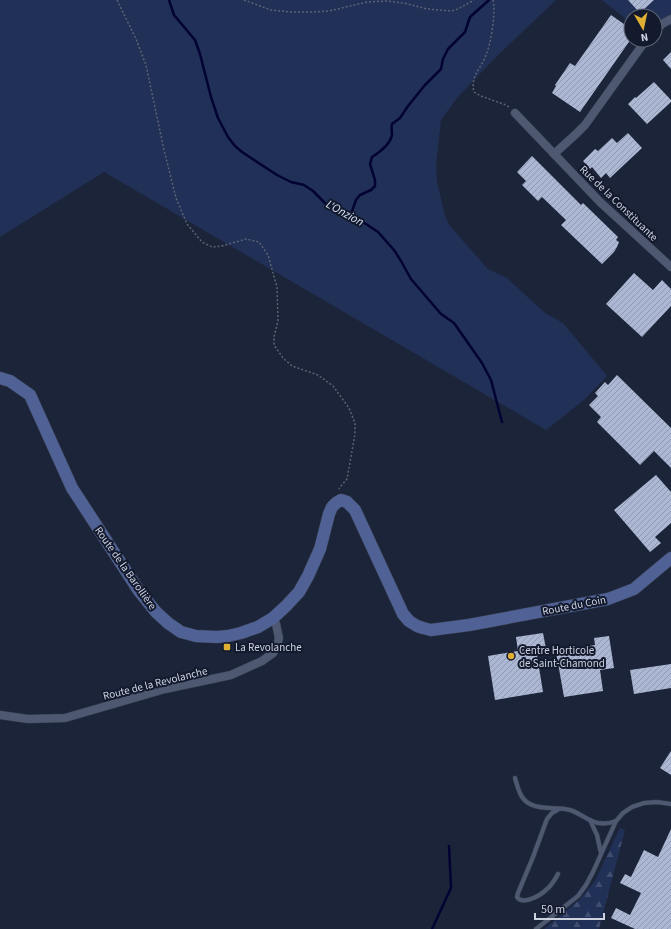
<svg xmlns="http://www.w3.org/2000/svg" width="671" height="929" viewBox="0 0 671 929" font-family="'Source Sans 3',sans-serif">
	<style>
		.grass { fill: #213056 }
		.forest { fill: url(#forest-firs) }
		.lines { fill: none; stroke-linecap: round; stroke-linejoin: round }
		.stream { stroke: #020233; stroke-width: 2.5 }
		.building { fill: url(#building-hatch) }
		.service-casing { stroke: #394051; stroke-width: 5 }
		.minor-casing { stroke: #394051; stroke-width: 9 }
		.secondary-casing { stroke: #394051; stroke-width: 13 }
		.path { stroke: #5b6375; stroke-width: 1.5; stroke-dasharray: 2 2; stroke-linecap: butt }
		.service { stroke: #4e5870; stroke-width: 4 }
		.minor { stroke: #4e5870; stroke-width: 8 }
		.secondary { stroke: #4f6195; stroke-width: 12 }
		.poi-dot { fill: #dfb034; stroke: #131a2e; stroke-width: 1.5 }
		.labels { text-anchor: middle; stroke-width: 4; stroke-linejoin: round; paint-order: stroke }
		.street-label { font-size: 11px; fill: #ccd2e0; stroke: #131a2e }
		.poi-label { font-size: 11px; fill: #ccd2e0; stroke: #131a2e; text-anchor: start }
		.water-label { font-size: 12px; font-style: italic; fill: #d9e2f7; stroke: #131a2e }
	</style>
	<defs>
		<pattern id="forest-firs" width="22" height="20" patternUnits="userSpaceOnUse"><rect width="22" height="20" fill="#213056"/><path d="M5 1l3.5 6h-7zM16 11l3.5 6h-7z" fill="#404d6e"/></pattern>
		<pattern id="building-hatch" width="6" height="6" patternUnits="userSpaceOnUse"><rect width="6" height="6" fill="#acb7d3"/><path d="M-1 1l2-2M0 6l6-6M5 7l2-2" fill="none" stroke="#9099af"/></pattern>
	</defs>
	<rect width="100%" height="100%" fill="#1c2439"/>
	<g class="grass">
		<polygon points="0,0 556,0 495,58 457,98 441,120 436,166 437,181 445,216 450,226 488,269 507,278 545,313 563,323 607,376 584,400 546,430 104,172 0,237"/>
		<polygon points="602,0 671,0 671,26 670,25 655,29 655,16 631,16 631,23"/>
	</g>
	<polygon class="forest" points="620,828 625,830 599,929 544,929 579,900 595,881"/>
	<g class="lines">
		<g class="stream">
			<polyline points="169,0 174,15 195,40 200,54 211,97 218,118 228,137 235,146 242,152 277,175 291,182 304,185 313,191 325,203 331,207 351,214 378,232 394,250 401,261 411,279 441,314 454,323 482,363 491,380 502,422"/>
			<path d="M351 214 356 200 360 195 371 190 375 186V180L370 164 372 157C380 152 390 145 392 135 392 131 391 128 392 124L400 118 408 106 425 85 441 69 443 59 448 49 465 32 470 17 489 0"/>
			<polyline points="432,929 451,888 449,846"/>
		</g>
	</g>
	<g class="building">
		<polygon points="628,0 654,0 642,11 638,11"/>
		<polygon points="611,15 631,29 631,39 580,112 552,93 556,86 555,85 570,63 575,66"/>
		<polygon points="671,52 671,69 663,60"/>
		<polygon points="654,82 671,100 671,102 647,124 628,104 635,97 636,98"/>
		<polygon points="628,133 642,148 610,178 606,173 601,178 592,167 590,169 583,161 595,149 598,151 612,138 617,143"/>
		<polygon points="532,156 581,205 583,203 618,237 616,240 619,242 617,247 614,252 602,264 561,225 566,220 542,197 538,201 522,185 526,181 517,172"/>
		<polygon points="634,273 653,290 662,280 671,289 671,306 642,337 606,304"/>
		<polygon points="617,375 671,428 671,468 654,451 640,465 597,422 601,417 589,405 598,396 595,393 605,382 608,385"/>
		<polygon points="656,475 671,492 671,523 655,537 661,543 650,552 614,510"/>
		<polygon points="543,633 547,654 537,655 543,692 495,700 488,656 518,651 516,637"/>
		<polygon points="609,636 614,668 600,670 603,691 564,697 556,652 595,645 594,638"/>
		<polygon points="671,664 671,688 634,694 630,670"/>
		<polygon points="671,751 671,775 660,768"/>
		<polygon points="671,829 671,929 635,929 611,918 616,908 630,915 641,893 620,883 625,874 631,877 644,850 658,857"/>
	</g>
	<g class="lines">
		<g class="service-casing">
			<g id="service">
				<path d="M515 778C518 788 520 799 530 804 543 811 557 806 570 810 580 813 588 821 598 823 604 824 611 823 616 821"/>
				<polyline points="590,820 597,835 601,853"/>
				<path d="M558 874C555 879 552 885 547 889 541 895 523 906 517 897L518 893 533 857 547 819 552 813 559 809"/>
				<polyline points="536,929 578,896 586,885 593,872 616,821 623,813 632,807 644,803 657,802 671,804"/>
			</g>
		</g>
		<g class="minor-casing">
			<g id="minor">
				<polyline points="655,31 662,24 671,19"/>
				<polyline points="515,113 600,202 671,267"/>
				<polyline points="554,154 576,134 585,125 646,40"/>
				<polyline points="0,715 28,719 65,718 165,689 231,675 262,661 273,653 277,646 279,638 276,624 273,618"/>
			</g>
		</g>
		<g class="secondary-casing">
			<polyline id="secondary" points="0,378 10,381 30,395 72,488 139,591 156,612 168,623 181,632 196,636 217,637 228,636 241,633 258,627 273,618 286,606 299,592 308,576 320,549 329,514 332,507 336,503 341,500 347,502 355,510 403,614 409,621 417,626 423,628 431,630 469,625 608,599 634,589 671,558"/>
		</g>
		<g class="path">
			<polyline points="117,0 136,39 146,65 164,150 176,198 187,224 202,242 212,247 222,246 246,239 259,242 268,255 277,287 278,321 274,337 274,345 283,358 292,366 318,375 333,386 349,408 355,423 355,434 347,479 340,487 339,489"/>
			<polyline points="244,0 271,10 291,12 312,12 329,11 367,2 386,1 404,3 427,9 451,11 458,9 474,0"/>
			<path d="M493 0C496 12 491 43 486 55 481 69 470 76 474 92L481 96 506 105 509 107"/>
		</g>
		<use href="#service" class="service"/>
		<use href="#minor" class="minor"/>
		<use href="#secondary" class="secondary"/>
	</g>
	<g class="poi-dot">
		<rect x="223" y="643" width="8" height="8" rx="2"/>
		<circle cx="511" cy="656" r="4"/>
	</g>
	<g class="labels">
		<g class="street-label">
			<text transform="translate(619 203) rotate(44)" y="4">Rue de la Constituante</text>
			<text transform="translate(126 568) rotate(55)" y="4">Route de la Barollière</text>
			<text transform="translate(574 605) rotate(-11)" y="4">Route du Coin</text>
			<text transform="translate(155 683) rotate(-14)" y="4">Route de la Revolanche</text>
		</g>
		<g class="poi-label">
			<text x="235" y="651">La Revolanche</text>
			<text x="519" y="654">Centre Horticole<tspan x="519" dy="13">de Saint-Chamond</tspan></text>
		</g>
		<g class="water-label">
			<text transform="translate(345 213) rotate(29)" y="4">L'Onzion</text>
		</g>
	</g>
	<g transform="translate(643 28) rotate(171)"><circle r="19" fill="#131a2e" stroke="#5d6475"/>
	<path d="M0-3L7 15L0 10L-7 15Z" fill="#dfb034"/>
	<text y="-6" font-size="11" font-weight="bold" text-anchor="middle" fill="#ccd2e0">N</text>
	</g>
	<path d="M535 913v6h69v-6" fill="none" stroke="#ccd2e0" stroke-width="2"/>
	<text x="541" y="913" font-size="12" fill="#ccd2e0" stroke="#131a2e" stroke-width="3" paint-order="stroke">50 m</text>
</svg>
